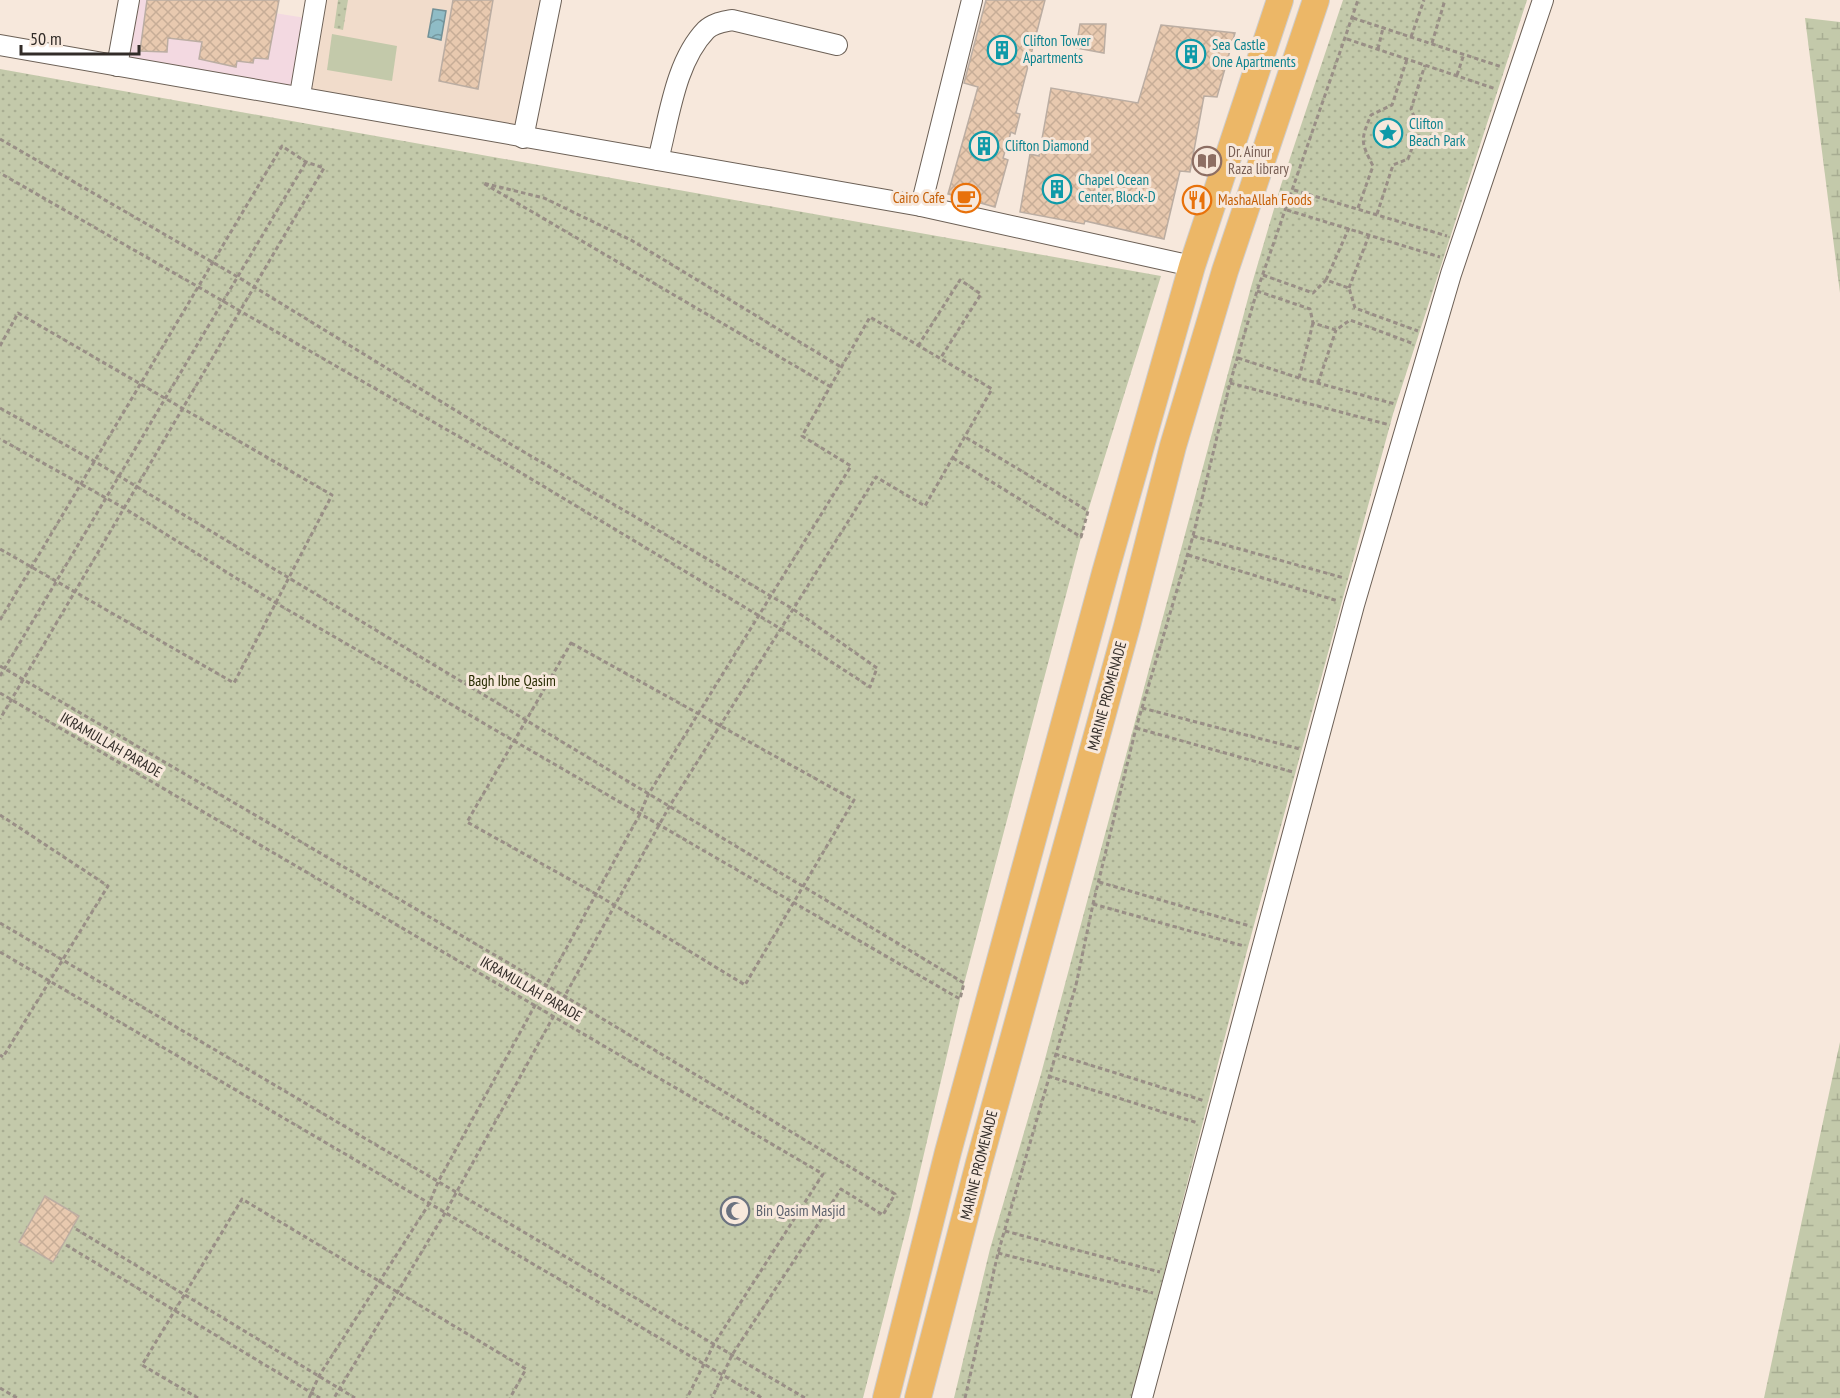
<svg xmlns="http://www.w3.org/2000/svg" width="1840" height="1398" viewBox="0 0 1840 1398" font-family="'PT Sans Narrow',sans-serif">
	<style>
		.built { fill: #f1dccb }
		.education { fill: #f3d9e1 }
		.grass { fill: url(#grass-dots) }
		.wetland { fill: url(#wetland-marsh) }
		.pitch { fill: #c3c9aa }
		.water { fill: url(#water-waves); stroke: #739197; stroke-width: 1.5 }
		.building { fill: url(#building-cross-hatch); stroke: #bbada2; stroke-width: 1.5 }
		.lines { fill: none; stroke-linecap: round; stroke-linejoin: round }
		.minor-casing { stroke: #6c6056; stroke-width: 22 }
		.major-casing { stroke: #cecccb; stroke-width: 28 }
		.path { stroke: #998e86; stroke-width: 3; stroke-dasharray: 4.5 3; stroke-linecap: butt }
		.minor { stroke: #fff; stroke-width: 20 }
		.major { stroke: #ecb767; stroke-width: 26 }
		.labels { text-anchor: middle; stroke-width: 6; stroke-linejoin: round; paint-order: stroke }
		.culture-label { font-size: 15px; fill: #0d838f; stroke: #f7e8dc; text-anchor: start }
		.education-label { font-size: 15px; fill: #785e54; stroke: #f7e8dc; text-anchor: start }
		.food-label { font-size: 15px; fill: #c56008; stroke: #f7e8dc; text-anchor: end }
		.park-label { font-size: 15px; fill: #282c00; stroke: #f7e8dc }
		.street-label { font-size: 15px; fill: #322c28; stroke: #f7e8dc }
		.worship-label { font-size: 15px; fill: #5b616d; stroke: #f7e8dc; text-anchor: start }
	</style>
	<defs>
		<pattern id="grass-dots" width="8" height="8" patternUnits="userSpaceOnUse" patternTransform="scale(1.5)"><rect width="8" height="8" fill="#c3c9aa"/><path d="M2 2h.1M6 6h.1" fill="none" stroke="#a8ad92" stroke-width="1.8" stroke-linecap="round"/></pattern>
		<pattern id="wetland-marsh" width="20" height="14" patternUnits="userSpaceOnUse" patternTransform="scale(1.5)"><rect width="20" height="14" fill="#c3c9aa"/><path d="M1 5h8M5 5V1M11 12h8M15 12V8" fill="none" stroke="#a8ad92"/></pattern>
		<pattern id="water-waves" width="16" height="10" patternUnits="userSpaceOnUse" patternTransform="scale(1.5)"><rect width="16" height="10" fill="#8fbcc6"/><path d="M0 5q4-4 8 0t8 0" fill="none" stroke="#7599a1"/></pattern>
		<pattern id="building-cross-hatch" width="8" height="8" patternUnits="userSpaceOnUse" patternTransform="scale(1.5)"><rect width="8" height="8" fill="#e8c9af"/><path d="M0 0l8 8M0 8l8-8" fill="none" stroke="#c7ad97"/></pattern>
	</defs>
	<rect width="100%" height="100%" fill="#f7e8dc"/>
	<polygon class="built" points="316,0 551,0 525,138 300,93"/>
	<polygon class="education" points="129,0 193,0 312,19 300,93 117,66"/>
	<g class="grass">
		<polygon points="338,0 348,0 343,30 334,28"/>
		<polygon points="1343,0 1527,0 1393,414 1248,947 1132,1398 954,1398 990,1249 1041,1074 1251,287 1281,185"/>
		<polygon points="0,69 1161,276 1088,511 960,999 910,1214 863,1398 0,1398"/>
	</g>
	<g class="wetland">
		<polygon points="1805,18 1840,22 1840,293"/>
		<polygon points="1840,1042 1840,1398 1764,1398"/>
	</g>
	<polygon class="pitch" points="332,34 397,46 392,81 327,70"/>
	<polygon class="water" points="433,9 446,11 441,40 428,37"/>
	<g class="building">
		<polygon points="147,0 279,0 268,59 254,58 253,63 237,61 236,67 199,59 202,42 168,38 167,52 140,51"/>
		<polygon points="453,0 493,0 478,89 439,81"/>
		<polygon points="986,0 1045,0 1016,113 1020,114 1015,134 1011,132 1003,158 1008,160 995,207 948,194 978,87 964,83"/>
		<polygon points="1080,24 1106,24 1104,53 1076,48"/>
		<polygon points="1161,25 1235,33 1217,97 1204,96 1190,172 1180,171 1164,239 1085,221 1084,224 1020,212 1030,154 1039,156 1051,88 1138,103"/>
		<polygon points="45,1196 79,1216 53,1262 19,1242"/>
	</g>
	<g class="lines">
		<g class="minor-casing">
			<g id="minor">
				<polyline points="0,45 921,206 1192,266"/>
				<polyline points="117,66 129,0"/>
				<polyline points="300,95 316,0"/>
				<polyline points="523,138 551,0"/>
				<path d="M658 160C669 119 675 62 706 30 713 23 723 22 732 20L837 45"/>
				<polyline points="921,206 972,0"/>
				<polyline points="1142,1398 1354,605 1451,274 1543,0"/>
			</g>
		</g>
		<g class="major-casing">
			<g id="major">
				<polyline points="886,1398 948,1152 1105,573 1192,266 1280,0"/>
				<polyline points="918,1398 979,1163 1127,626 1173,446 1225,271 1316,0"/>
			</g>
		</g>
		<g class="path">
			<polyline points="1353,18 1502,67"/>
			<polyline points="1411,37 1424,0"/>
			<polyline points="1347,39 1496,89"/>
			<polyline points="1432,43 1445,0"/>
			<polyline points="1378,49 1383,28"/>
			<polyline points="1457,75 1464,54"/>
			<polyline points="0,139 238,277 512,445 793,609 877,668 870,687 781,629 503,462 0,173"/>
			<polyline points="1294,190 1447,236"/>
			<path d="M1358 208 1373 166C1361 142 1360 141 1371 115L1392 105 1407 59"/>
			<polyline points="1287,210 1440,257"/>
			<polyline points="1377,214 1393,165 1408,159 1419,129 1411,109 1425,65"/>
			<polyline points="1263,275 1313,293 1326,280 1349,288 1355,308 1418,331"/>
			<polyline points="1326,280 1349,228"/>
			<polyline points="1349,288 1369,235"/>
			<polyline points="1257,291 1310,309 1313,323 1336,330 1350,320 1414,344"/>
			<polyline points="0,346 18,313 332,495 234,683 0,549"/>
			<polyline points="918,346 960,280 981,294 940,359"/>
			<polyline points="1238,358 1299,378 1395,404"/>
			<polyline points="1299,378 1313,323"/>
			<polyline points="1230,383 1390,425"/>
			<polyline points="1318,383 1336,330"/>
			<polyline points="831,387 483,183 544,198 631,240 841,367"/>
			<polyline points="0,408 94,461 964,983 960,999 276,603 124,508 0,439"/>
			<polyline points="953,458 1081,537 1088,511 965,437"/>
			<polyline points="1193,536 1344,578"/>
			<polyline points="1188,555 1338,601"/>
			<polyline points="0,620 282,146 306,162 324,168 0,719"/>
			<polygon points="571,643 854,800 745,985 596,894 467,822"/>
			<polyline points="0,666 546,985 895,1194 883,1215 841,1189 732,1355 712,1398"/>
			<polyline points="0,676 306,162"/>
			<polyline points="0,693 823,1174 714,1344 687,1398"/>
			<polyline points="1142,708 1300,749"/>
			<polyline points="1136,728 1293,772"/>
			<polyline points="0,815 108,886 3,1057 0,1055"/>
			<polyline points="1099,882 1250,926"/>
			<polyline points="1093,904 1244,946"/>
			<polyline points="0,923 805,1398"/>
			<polyline points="0,952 762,1398"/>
			<polyline points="1055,1054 1205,1101"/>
			<polyline points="1048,1076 1198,1123"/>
			<polyline points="76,1229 355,1398"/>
			<polyline points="1005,1231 1160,1272"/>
			<polyline points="66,1245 320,1398"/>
			<polyline points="998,1253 1153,1293"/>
			<polyline points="0,1388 17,1398"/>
			<polyline points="198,1398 142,1365 242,1199 526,1369 510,1398"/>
			<polyline points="309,1398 319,1376 429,1204 438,1182 640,814 648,795 851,466 802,436 870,317 992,389 925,506 876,477 669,807 445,1213 334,1398"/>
			<polyline points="965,1398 998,1253 1076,985 1093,904 1136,728 1193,536 1230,383 1257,291 1358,0"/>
		</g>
		<use href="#minor" class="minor"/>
		<use href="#major" class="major"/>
	</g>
	<defs>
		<g id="building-ring" transform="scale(1.5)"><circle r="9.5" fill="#f7e8dc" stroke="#0f9aa8" stroke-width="1.5"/><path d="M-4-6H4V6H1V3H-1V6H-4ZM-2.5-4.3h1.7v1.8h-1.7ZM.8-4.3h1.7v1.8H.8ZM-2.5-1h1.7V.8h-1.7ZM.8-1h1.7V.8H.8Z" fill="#0f9aa8"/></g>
		<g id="sight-ring" transform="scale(1.5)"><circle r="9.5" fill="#f7e8dc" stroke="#0f9aa8" stroke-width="1.5"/><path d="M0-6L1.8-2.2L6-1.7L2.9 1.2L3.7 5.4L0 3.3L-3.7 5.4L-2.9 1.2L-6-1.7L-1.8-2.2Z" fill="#0f9aa8"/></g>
		<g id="library-ring" transform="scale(1.5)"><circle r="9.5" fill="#f7e8dc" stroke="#8d6e63" stroke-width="1.5"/><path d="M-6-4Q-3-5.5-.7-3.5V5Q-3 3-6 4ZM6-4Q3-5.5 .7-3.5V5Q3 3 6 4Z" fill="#8d6e63"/></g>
		<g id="cafe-ring" transform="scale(1.5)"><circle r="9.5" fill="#f7e8dc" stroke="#e8710a" stroke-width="1.5"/><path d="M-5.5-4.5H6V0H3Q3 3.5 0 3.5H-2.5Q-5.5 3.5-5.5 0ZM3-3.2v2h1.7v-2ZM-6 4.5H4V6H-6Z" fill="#e8710a"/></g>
		<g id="restaurant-ring" transform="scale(1.5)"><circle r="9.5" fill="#f7e8dc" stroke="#e8710a" stroke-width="1.5"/><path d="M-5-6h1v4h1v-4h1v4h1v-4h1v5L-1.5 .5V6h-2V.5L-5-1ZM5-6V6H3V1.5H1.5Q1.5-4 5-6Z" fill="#e8710a"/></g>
		<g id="mosque-ring" transform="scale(1.5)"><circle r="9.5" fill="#f7e8dc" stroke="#6b7280" stroke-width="1.5"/><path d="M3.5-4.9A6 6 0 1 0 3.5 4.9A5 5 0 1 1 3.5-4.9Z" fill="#6b7280"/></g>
	</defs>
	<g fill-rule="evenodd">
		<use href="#building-ring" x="1002" y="50"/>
		<use href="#building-ring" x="1191" y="54"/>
		<use href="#sight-ring" x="1388" y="133"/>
		<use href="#building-ring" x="984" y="146"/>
		<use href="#library-ring" x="1207" y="161"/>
		<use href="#building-ring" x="1057" y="189"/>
		<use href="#cafe-ring" x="966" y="198"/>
		<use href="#restaurant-ring" x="1197" y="200"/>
		<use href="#mosque-ring" x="735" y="1211"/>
	</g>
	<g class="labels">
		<g class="culture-label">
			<text x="1023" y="46">Clifton Tower<tspan x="1023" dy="17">Apartments</tspan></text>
			<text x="1212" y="50">Sea Castle<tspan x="1212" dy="17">One Apartments</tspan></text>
			<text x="1409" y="129">Clifton<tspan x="1409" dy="17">Beach Park</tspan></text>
			<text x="1005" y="151">Clifton Diamond</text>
			<text x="1078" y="185">Chapel Ocean<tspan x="1078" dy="17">Center, Block-D</tspan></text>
		</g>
		<g class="education-label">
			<text x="1228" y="157">Dr. Ainur<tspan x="1228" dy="17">Raza library</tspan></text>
		</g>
		<g class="food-label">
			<text x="945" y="203">Cairo Cafe</text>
			<text x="1218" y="205" text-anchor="start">MashaAllah Foods</text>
		</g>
		<g class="park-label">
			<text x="512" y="686">Bagh Ibne Qasim</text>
		</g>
		<g class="street-label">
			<text transform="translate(1107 696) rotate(-75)" y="5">MARINE PROMENADE</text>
			<text transform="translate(111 745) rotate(30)" y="5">IKRAMULLAH PARADE</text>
			<text transform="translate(531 989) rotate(30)" y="5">IKRAMULLAH PARADE</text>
			<text transform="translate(979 1165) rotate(-76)" y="5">MARINE PROMENADE</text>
		</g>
		<g class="worship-label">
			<text x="756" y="1216">Bin Qasim Masjid</text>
		</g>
	</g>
	<path d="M21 45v9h118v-9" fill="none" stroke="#322c28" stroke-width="3"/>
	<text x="30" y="45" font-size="18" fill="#322c28" stroke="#f7e8dc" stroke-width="4.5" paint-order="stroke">50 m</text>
</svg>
